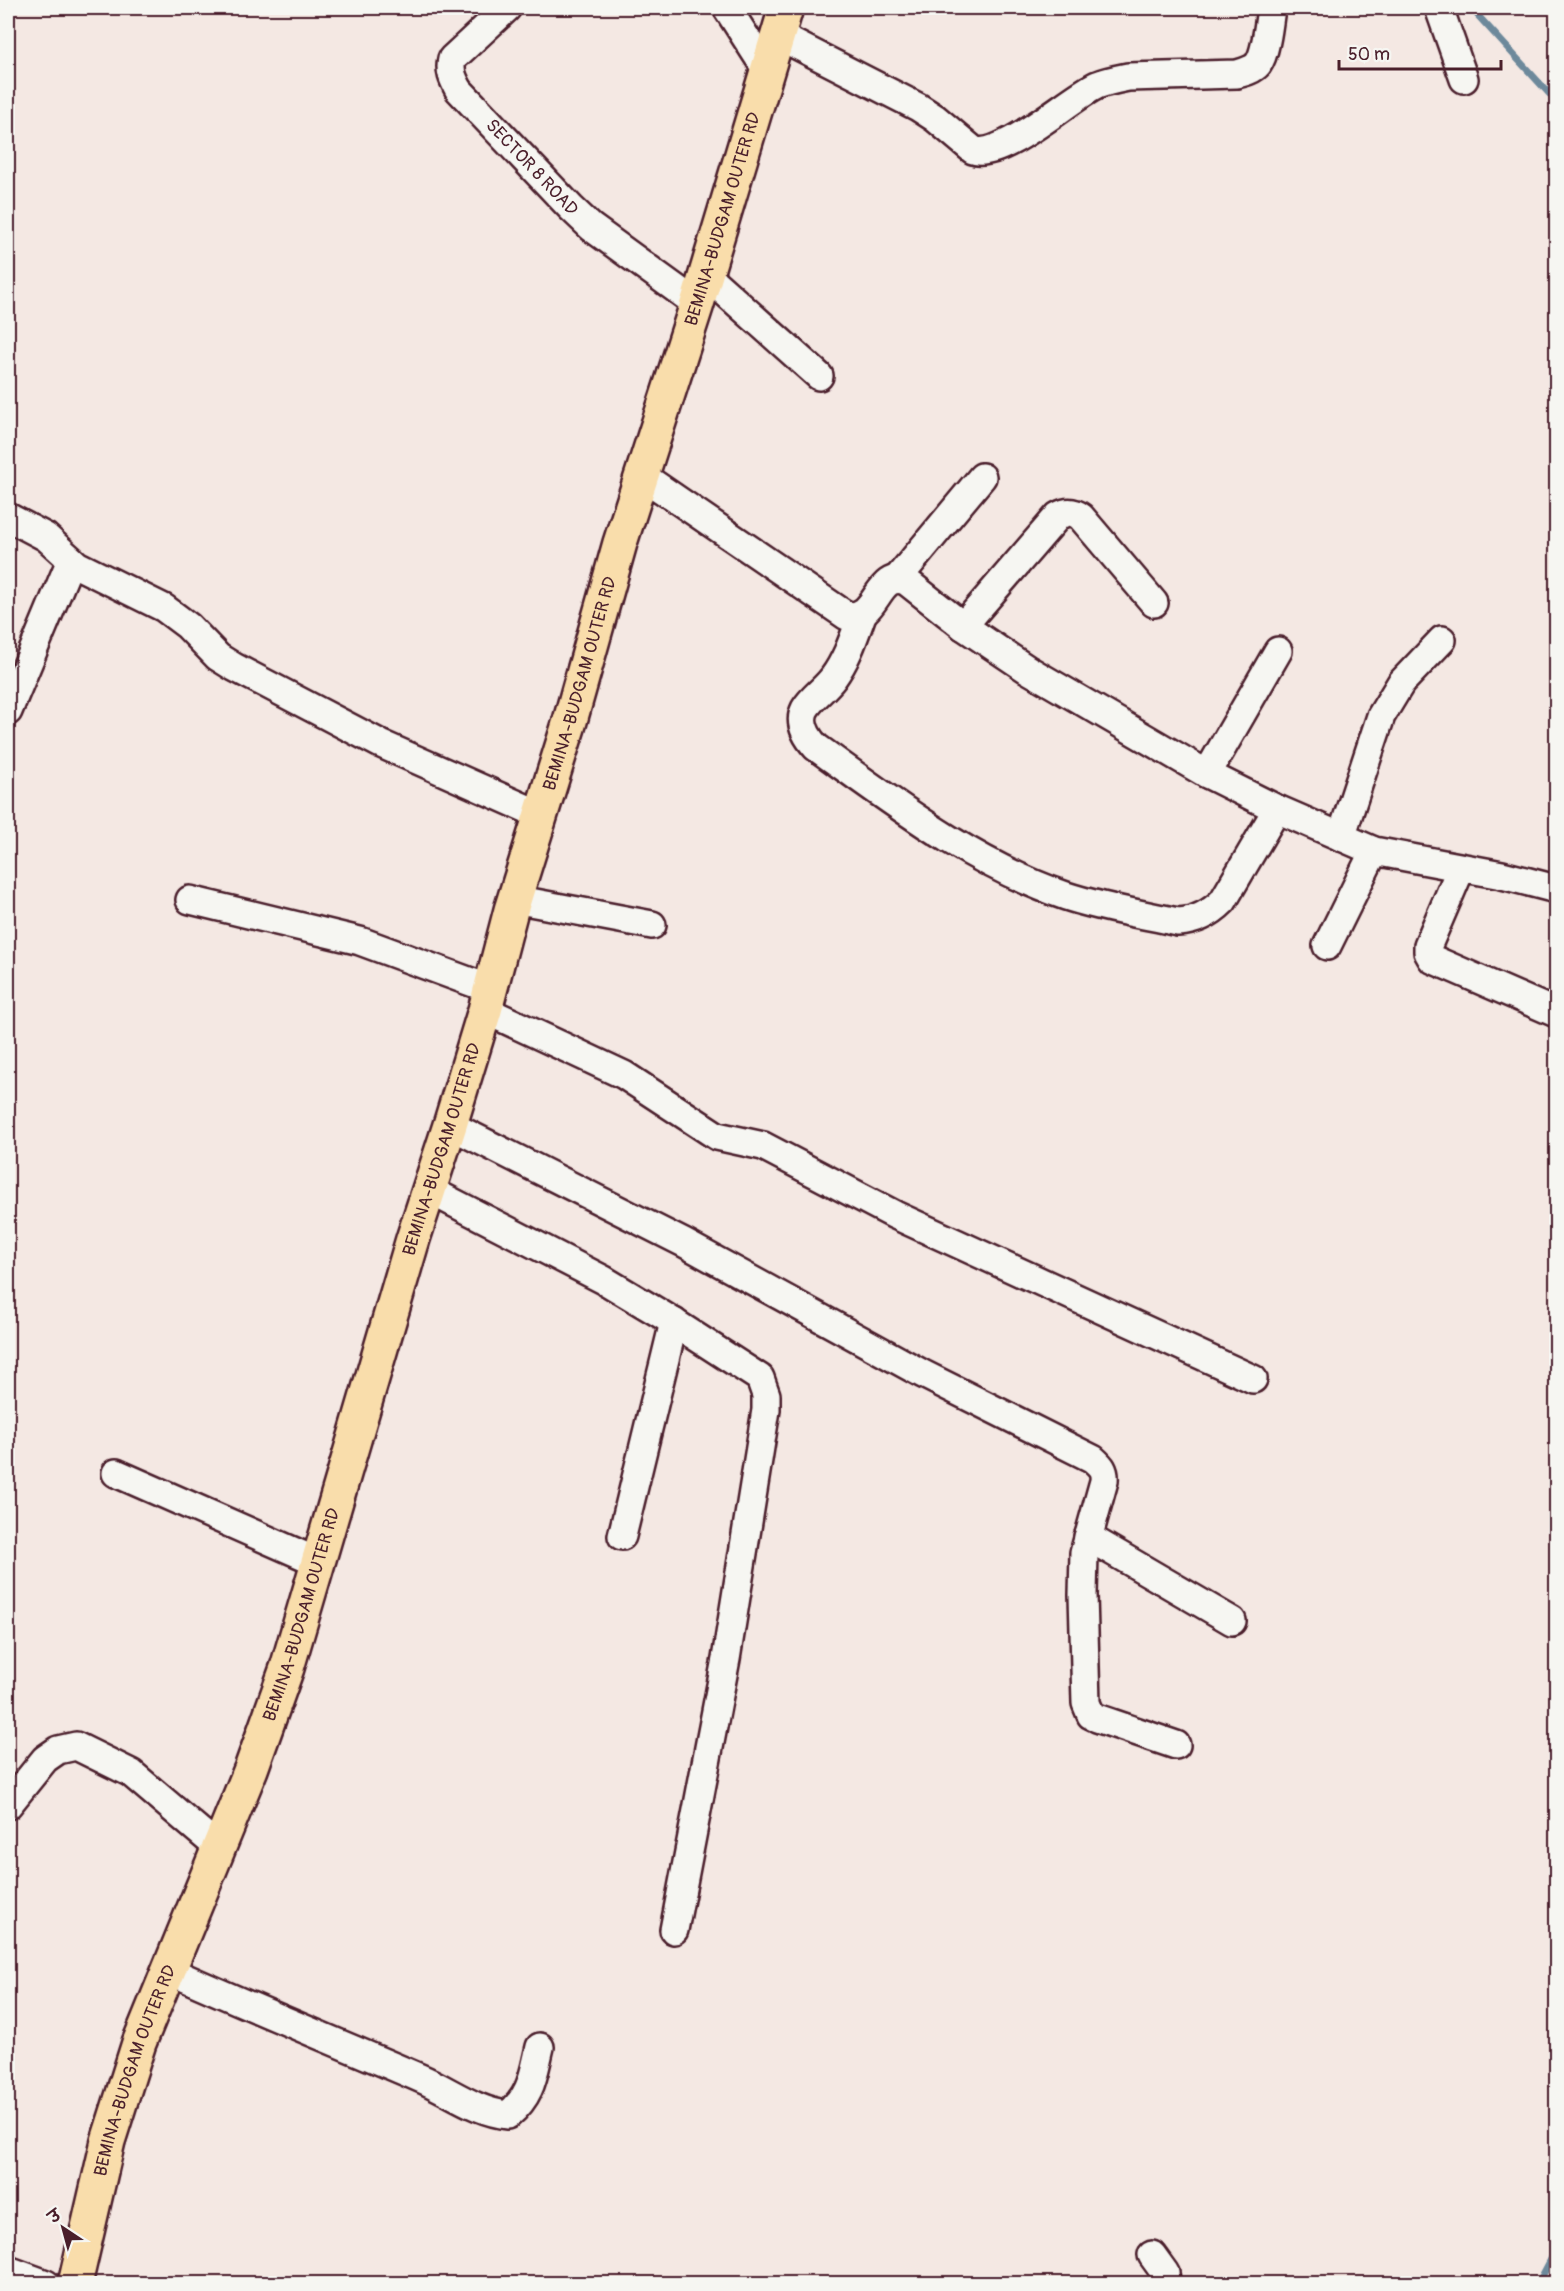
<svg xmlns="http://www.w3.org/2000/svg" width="1564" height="2291" viewBox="0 0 1564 2291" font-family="Pangolin,'Playpen Sans Deva',sans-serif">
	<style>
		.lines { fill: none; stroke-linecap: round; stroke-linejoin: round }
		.stream { stroke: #6d899b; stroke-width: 7 }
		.minor-casing { stroke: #4a1f2b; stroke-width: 32 }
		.highway-casing { stroke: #4a1f2b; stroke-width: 38 }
		.minor { stroke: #f6f6f2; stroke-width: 27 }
		.highway { stroke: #f9ddab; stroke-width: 33 }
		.labels { text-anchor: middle; stroke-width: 4.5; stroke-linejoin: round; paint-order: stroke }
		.street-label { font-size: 18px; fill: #4a1f2b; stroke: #f6f6f2 }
	</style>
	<rect width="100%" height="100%" fill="#f4e8e3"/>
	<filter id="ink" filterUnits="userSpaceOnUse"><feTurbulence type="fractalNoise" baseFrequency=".0167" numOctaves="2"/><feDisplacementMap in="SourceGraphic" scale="12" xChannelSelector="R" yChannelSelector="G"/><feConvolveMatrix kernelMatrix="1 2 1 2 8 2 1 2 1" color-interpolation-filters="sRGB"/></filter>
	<g filter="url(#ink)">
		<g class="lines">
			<g class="stream">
				<polyline points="1471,8 1556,101"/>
				<polyline points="1538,2284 1556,2250"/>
			</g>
			<g class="minor-casing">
				<g id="minor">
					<path id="s1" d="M507 8 452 59C449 71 453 79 459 90L571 208 591 227 697 304"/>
					<polyline points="727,8 768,72"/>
					<polyline points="1439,8 1464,79"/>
					<path d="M779 36 918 107 935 118 973 150C1001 161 1069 98 1097 85 1107 81 1118 79 1128 77L1237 74C1244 72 1253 70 1258 64 1266 53 1269 22 1271 8"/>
					<polyline points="706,275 819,376"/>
					<path d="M641 475 847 616C879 619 876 570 906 581L963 626 1027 669 1207 774 1277 809 1374 851 1502 875 1556 889"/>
					<polyline points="8,517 46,537 77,565 164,608 188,626 218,657 234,667 381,744 541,815"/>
					<polyline points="898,578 982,477"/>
					<path d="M862 615C854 637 847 659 833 678 825 689 811 698 805 709 798 723 807 737 816 747 894 803 974 865 1066 896 1102 908 1141 914 1178 922 1196 921 1210 914 1223 901L1277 809"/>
					<path d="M963 626 1058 516C1067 511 1073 511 1081 517L1154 603"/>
					<polyline points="8,711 71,560"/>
					<polyline points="1207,774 1278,651"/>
					<polyline points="1341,837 1381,716 1401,683 1442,640"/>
					<polyline points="1461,868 1428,945 1428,952 1432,959 1556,1013"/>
					<polyline points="514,899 652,925"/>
					<polyline points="190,900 360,941 490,989"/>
					<polyline points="1327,946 1374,851"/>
					<polyline points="485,1010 624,1075 717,1136 763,1146 895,1215 1253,1379"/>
					<path d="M450 1125 684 1243 923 1374 1093 1459C1101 1466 1105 1470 1104 1481L1084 1553 1083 1595 1086 1703 1091 1715 1097 1718 1176 1745"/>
					<polyline points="429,1190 604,1280 664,1316 760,1378 766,1395 766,1410 726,1659 674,1930"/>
					<polyline points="116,1473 318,1562"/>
					<polyline points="622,1536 674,1322"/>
					<polyline points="1088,1537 1232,1621"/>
					<polyline points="8,1805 45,1759 58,1750 76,1746 131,1773 219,1848"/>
					<path d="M170 1971C253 2008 336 2042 420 2078 449 2090 476 2112 508 2115 532 2095 533 2076 540 2047"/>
					<polyline points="1152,2255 1165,2273 1166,2284"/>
					<polyline points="8,2270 46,2284"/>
				</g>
			</g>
			<g class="highway-casing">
				<g id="highway">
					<path id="s2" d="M75 2284 108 2141 139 2043 251 1769 287 1668 413 1239 450 1125 485 1010 511 910 570 721 620 543 697 304 786 8"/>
				</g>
			</g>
			<use href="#minor" class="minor"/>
			<use href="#highway" class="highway"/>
		</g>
	</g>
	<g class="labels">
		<g class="street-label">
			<text dy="6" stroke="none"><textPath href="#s1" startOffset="214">SECTOR 8 ROAD</textPath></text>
			<text dy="6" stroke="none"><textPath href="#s2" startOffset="2166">BEMINA-BUDGAM OUTER RD</textPath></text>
			<text dy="6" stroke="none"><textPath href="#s2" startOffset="1680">BEMINA-BUDGAM OUTER RD</textPath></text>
			<text dy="6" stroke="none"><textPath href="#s2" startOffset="1194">BEMINA-BUDGAM OUTER RD</textPath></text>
			<text dy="6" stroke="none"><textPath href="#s2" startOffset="708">BEMINA-BUDGAM OUTER RD</textPath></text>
			<text dy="6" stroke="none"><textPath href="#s2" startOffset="222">BEMINA-BUDGAM OUTER RD</textPath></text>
		</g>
	</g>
	<rect width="1564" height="2291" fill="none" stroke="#f6f6f2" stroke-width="30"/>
	<rect x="15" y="15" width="1534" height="2261" fill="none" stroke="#4a1f2b" stroke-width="2" filter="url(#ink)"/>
	<g transform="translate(63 2228) rotate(324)" stroke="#f6f6f2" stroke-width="4.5" paint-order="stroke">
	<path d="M0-4.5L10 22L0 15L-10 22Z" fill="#4a1f2b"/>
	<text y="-9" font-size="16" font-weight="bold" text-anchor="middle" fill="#4a1f2b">उ</text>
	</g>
	<path d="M1339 60v9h162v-9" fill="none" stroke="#4a1f2b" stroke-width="3"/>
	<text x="1348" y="60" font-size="18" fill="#4a1f2b" stroke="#f6f6f2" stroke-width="4.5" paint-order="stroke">50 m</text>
</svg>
